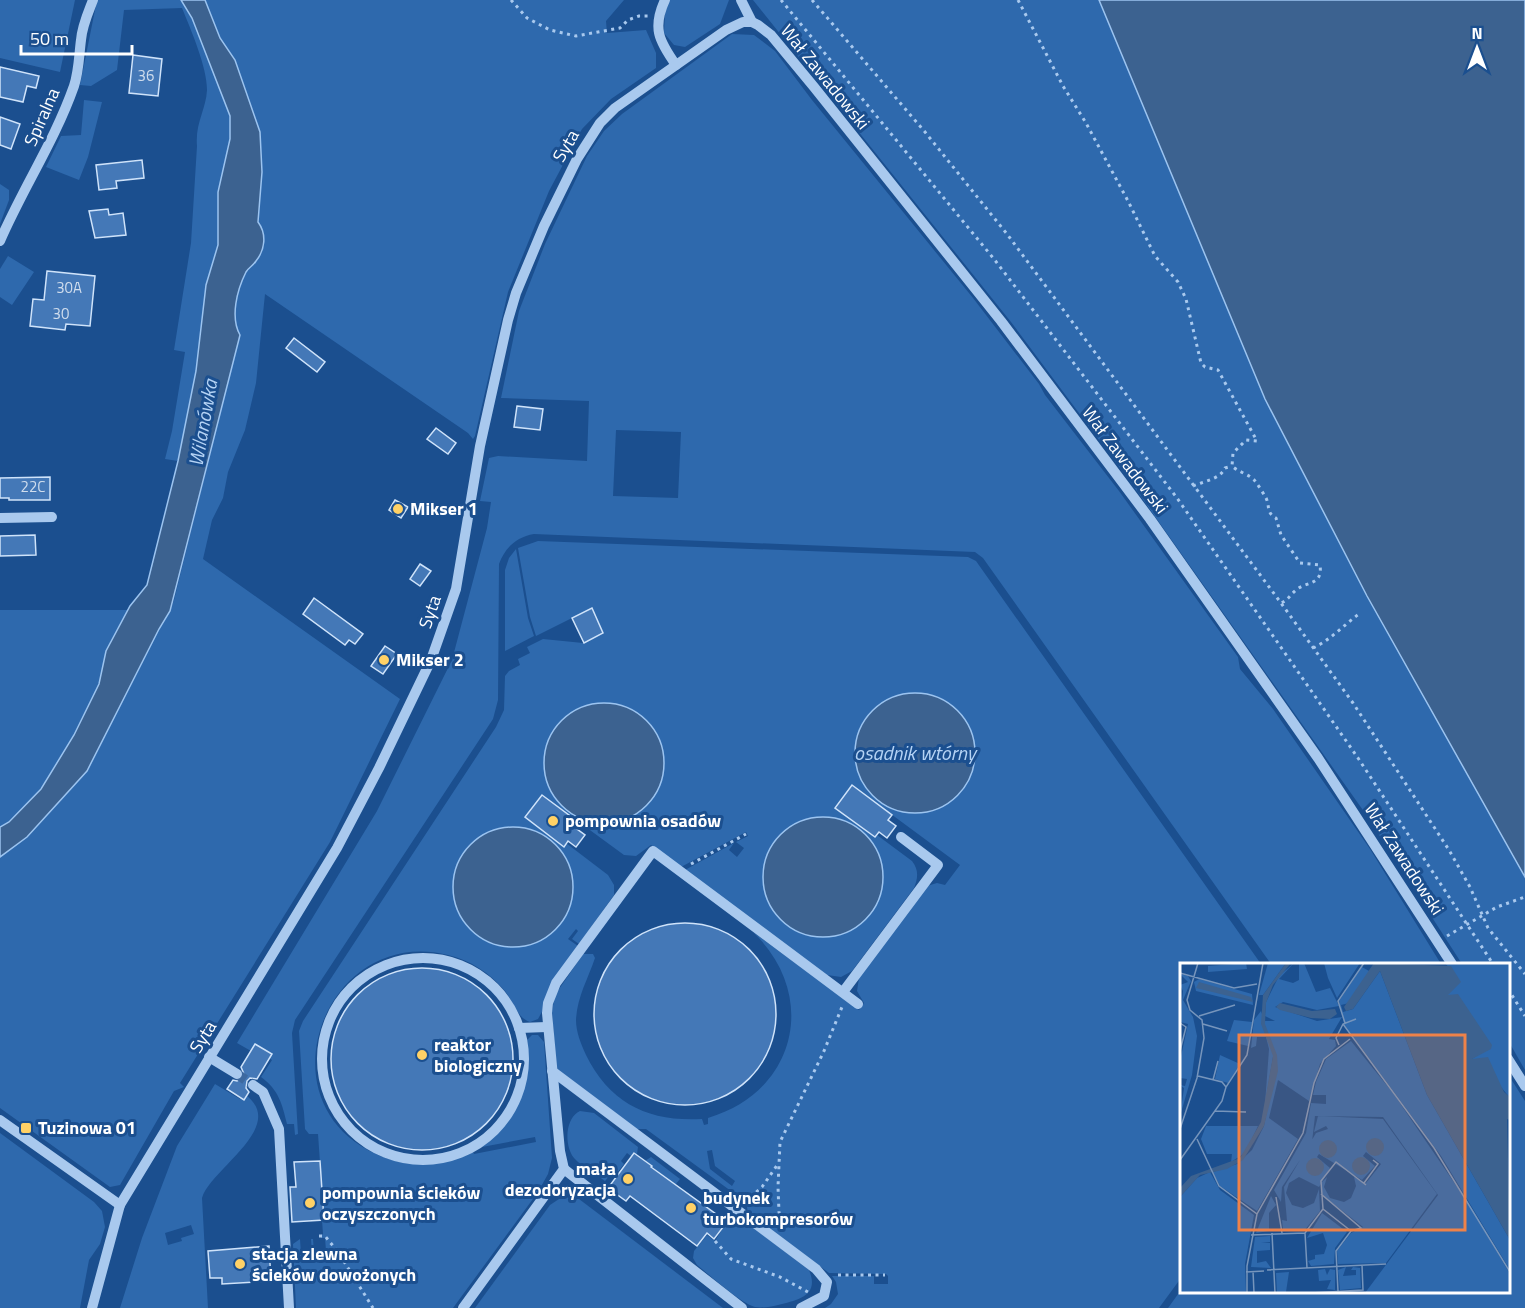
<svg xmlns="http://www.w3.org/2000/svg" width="1525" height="1308" viewBox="0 0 1525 1308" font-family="'Titillium Web',sans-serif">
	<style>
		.green { fill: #2e69ad; fill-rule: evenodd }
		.water { fill: #3c6290; stroke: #9cc4f0; stroke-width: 1.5 }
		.building { fill: #4478b7; stroke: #cfe3fa; stroke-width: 1.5 }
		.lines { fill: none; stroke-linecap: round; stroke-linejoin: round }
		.minor-tunnel { stroke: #3d69a0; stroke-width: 10; stroke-dasharray: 10 5; stroke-linecap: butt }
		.path { stroke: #a9c9ee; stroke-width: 3; stroke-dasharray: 3 4.5; stroke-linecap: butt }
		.minor { stroke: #a9c9ee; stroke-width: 10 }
		.poi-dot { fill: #ffd166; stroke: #1b4f8f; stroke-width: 2 }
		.labels { text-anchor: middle; stroke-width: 6; stroke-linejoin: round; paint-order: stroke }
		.number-label { font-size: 15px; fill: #d0dded }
		.street-label { font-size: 18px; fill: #fff; stroke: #1b4f8f }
		.poi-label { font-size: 18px; font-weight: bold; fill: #fff; stroke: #1b4f8f; text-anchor: start }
		.water-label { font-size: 20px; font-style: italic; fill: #b5d3f5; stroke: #1b4f8f }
		.inset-road { fill: none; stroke: #7695bc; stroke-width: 1.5 }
		.view { fill: #ee8249; fill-opacity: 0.15; stroke: #ee8249; stroke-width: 3 }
		.inset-edge { fill: none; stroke: #fff; stroke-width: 3 }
	</style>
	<rect width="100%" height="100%" fill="#1b4f8f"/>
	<g class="green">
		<polygon points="0,0 75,0 60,72 0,58"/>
		<path d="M97 0H181L192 18 215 76 229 88 240 144 196 374 200 444 178 461 165 459 172 431 185 352 174 350 191 243 197 146C195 123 206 110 207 90 207 67 191 30 182 8L124 10 117 70 91 86 80 85Z"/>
		<polygon points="205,0 624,0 606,21 607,33 646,30 656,53 656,68 611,99 582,129 549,191 508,292 475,436 473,439 468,433 265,294 256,383 245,430 228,472 223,498 212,520 203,559 400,699 330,842 180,1083 184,1087 174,1091 120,1185 110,1187 0,1108 0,857 27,837 170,611 174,600 205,475 226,302 235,60 220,38"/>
		<polygon points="670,0 729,0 720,24 685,47 674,45 664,33 665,12"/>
		<polygon points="753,0 1099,0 1265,399 1367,596 1525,877 1525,1070 1509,1042 1508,964 1462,964 1365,813 1132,484 1011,322"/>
		<path d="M732 34 754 35 775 51 812 100 973 298 1039 384 1045 395 1119 491 1238 657 1240 669 1273 709 1370 849 1441 964H1271L983 558 975 552 534 534C516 537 505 548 499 564L498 700 493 719 295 1020 292 1033 298 1134 295 1135 294 1124H287C282 1104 279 1090 261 1077L272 1060 253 1048 251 1051 237 1043 377 811 452 660 487 528 491 502 480 501 489 458 498 456 587 461 589 401 501 398 519 311 545 244 587 156 604 131 622 114ZM616 430 681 432 678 498 613 496Z"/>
		<polygon points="84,100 102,102 88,157 79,180 46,167 61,136 81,135"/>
		<polygon points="0,184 9,190 9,200 0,224"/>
		<polygon points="8,256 34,272 12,305 0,297 0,269"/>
		<path d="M538 541 968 557 976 561 1261 964H1182L1181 1278 1159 1308H825L831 1304 838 1294 836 1282 832 1276H874V1284H888V1276L886 1274 829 1273 748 1213 746 1202 646 1129H636L558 1070 556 1065 552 1011 555 995 583 954H593L595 958C588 979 577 997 576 1020 576 1032 581 1044 586 1055 610 1104 649 1122 702 1119L704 1125 708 1124V1118C797 1092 819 995 753 932L859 1010 864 1003 857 991 859 978 927 886 937 883 945 885 960 865 853 786 836 808 874 837 877 835 912 861C919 870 918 878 914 888L852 971 841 977 827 975 685 870 734 843 729 850 737 857 744 848 736 842 748 836 746 832 681 867 651 845 636 856 624 855 542 795 525 817 564 846 566 843 608 875 614 885V895L579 944 572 939 578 931 576 929 568 939 578 946 538 1019 530 1022C517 1018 513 1001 505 991 490 973 470 960 448 955 326 925 259 1101 376 1154 408 1169 441 1167 473 1152L474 1154 536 1142 535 1137 482 1147C516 1119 532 1084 527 1040L532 1035H538L544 1042 552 1158 548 1174 538 1192 453 1308H296L293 1244 300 1239 301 1254H312L311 1239H313L314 1252 326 1251 325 1238H321V1235L323 1234 322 1220H324L318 1134H309L305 1129 299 1031 303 1021 496 727 504 710 505 676 509 671 520 665 518 659 530 653 527 647 543 639 583 643 603 633 592 608 536 636 530 617 518 548ZM712 1150 715 1166 735 1181 732 1186 710 1169 707 1151Z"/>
		<polygon points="516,549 528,618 534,636 505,651 505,570 509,558"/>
		<path d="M0 610H128C121 623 112 637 107 650 102 662 103 675 98 686 81 727 39 806 0 827Z"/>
		<polygon points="1509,1076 1525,1101 1525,1308 1168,1308 1181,1290 1508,1292"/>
		<path d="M215 1084 240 1099 243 1093C291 1125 211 1168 202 1198L208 1308H120L142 1238 177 1146ZM191 1225 194 1234 181 1238 182 1241 168 1245 165 1233Z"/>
		<path d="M580 1111 594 1113 638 1147 637 1154 634 1152 631 1156 627 1153 621 1161 624 1164 614 1177 611 1174 605 1181C595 1174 582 1167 574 1158 564 1145 565 1118 580 1111Z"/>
		<polygon points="0,1133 94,1202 102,1211 105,1227 100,1244 89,1260 80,1308 0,1308"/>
		<polygon points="651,1157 680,1179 675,1185 645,1161"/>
		<polygon points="569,1197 579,1199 723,1308 475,1308 550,1205 559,1199"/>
		<path d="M729 1218 742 1219 809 1270C820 1296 798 1300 778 1305 770 1307 762 1308 755 1307 739 1302 711 1276 697 1265L693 1258 694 1251 707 1235 715 1241Z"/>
	</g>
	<g class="water">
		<path d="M181 0H205L220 38 235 60 260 132 262 172 258 222C267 234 265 250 256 261 253 266 249 267 246 272 237 290 230 317 240 335L170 611 159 629 87 771 27 837 0 857V827L9 822 41 789 74 735 99 684 106 651 130 606 147 585 178 461 196 371 206 285 218 245V192L230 139V116L192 18Z"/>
		<polygon points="1099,0 1525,0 1525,877 1367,596 1265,399"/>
		<circle cx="915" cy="753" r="60"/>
		<circle cx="604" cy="763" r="60"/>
		<circle cx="823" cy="877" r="60"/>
		<circle cx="513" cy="887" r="60"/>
	</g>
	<g class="building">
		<polygon points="133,55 162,59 158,96 129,93"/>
		<polygon points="0,67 39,76 36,88 27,86 23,102 0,97"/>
		<polygon points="0,117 20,124 11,149 0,145"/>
		<polygon points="142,160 144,178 116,181 117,188 99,190 96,165"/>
		<polygon points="108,209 109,215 123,213 126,235 95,238 89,211"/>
		<polygon points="47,271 95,276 90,326 66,324 65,330 30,326 33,299 44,300"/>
		<polygon points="294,338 325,362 317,372 286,348"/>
		<polygon points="517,406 543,409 540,430 514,427"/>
		<polygon points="436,428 456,443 448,454 427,439"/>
		<polygon points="50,477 50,500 9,500 9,498 0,498 0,478"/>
		<polygon points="395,500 408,507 401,518 389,510"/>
		<polygon points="35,535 36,555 0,556 0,536"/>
		<polygon points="420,564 431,571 420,586 410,579"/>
		<polygon points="314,598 363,634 355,644 349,640 345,645 303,614"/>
		<polygon points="592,608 603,633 584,643 572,618"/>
		<polygon points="385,646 397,654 383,674 371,666"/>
		<polygon points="852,785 892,815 888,820 896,826 887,838 879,832 875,837 835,808"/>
		<polygon points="542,795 581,824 577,829 585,835 576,847 568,841 564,847 525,817"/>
		<circle cx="685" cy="1014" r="91"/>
		<circle cx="422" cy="1059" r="91"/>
		<polygon points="255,1044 272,1054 257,1079 250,1078 247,1081 246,1088 249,1092 244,1100 227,1089 233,1080 237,1081 243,1078 244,1074 241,1067"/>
		<polygon points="634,1153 652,1166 651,1167 727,1222 714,1239 707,1233 697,1246 630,1196 626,1201 608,1188"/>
		<polygon points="320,1161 324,1220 292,1222 290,1187 296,1187 294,1162"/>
		<polygon points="269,1246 271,1281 222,1284 222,1278 210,1278 208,1251"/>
	</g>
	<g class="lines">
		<polyline class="minor-tunnel" points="237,1074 253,1085"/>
		<g class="path">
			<polyline points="511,0 527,18 550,30 576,36 620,28 628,20 639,16 648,16"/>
			<polyline points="781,0 994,259 1177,498 1358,758 1493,964"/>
			<polyline points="812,0 925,132 1007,234 1281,603 1353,703 1449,850 1470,887 1488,928 1525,974"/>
			<path d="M1018 0 1063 86 1086 123 1128 201 1155 256 1178 282 1186 299 1201 363 1205 367 1218 370 1257 441 1246 440 1233 453 1232 466C1238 472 1251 475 1255 481 1259 486 1263 493 1266 498 1270 506 1266 513 1276 518L1281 535 1300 563 1320 565C1323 586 1306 581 1296 590 1290 595 1288 600 1281 603"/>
			<path d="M1193 486C1205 481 1220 479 1225 468L1232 466"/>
			<path d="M1313 648C1329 641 1344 625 1359 614"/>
			<polyline points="691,864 746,834"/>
			<polyline points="1447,936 1497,907 1525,897"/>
			<polyline points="1508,989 1525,1016"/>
			<polyline points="745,1202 762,1187 778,1164"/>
			<polyline points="782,1229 779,1212 778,1187 780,1142 824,1051 842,1007"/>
			<polyline points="319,1236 325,1236 338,1252 373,1308"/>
			<polyline points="715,1241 731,1259 780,1277 808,1292"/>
			<polyline points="838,1275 885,1275"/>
		</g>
		<g class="minor">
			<path d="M665 0C652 28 659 41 676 65"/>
			<polyline points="741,0 752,22 758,25 771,35 814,87 1001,321 1150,519 1318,758 1452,964"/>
			<path d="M0 241C23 188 55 140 74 86 79 71 79 55 81 40 82 26 88 13 93 0"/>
			<polyline points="0,518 52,517"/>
			<circle cx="423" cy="1059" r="101"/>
			<polyline points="843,992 938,865 901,837"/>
			<polyline points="519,1028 547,1027"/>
			<polyline points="209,1057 237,1074"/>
			<polyline points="1508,1059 1525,1086"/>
			<polyline points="552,1071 816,1269 827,1282 824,1296 801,1308"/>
			<polyline points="253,1085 263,1092 279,1129 289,1308"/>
			<polyline points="0,1120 120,1205"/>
			<polyline points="564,1169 742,1308"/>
			<polyline points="92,1308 120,1205 337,848 379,768 431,660 456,589 480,446 508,320 516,293 544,226 577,159 600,123 615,108 726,30 743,22 752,22"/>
			<polyline points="463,1308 564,1169 560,1151 547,1013 548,1003 556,983 653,851 858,1004"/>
		</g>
	</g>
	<g class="poi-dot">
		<circle cx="398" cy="509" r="6"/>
		<circle cx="384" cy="660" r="6"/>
		<circle cx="553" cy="821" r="6"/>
		<circle cx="422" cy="1055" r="6"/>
		<rect x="20" y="1122" width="12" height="12" rx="3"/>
		<circle cx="628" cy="1179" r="6"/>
		<circle cx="310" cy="1203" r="6"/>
		<circle cx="691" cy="1208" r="6"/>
		<circle cx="240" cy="1264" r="6"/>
	</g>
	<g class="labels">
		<g class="number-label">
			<text x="146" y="81">36</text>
			<text x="69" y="293">30A</text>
			<text x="61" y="319">30</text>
			<text x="33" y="492">22C</text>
		</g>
		<g class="street-label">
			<text transform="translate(825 77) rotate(51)" y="6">Wał Zawadowski</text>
			<text transform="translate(42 117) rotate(-66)" y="6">Spiralna</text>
			<text transform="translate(566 146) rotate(-60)" y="6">Syta</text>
			<text transform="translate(1125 460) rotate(53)" y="6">Wał Zawadowski</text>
			<text transform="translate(430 612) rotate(-71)" y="6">Syta</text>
			<text transform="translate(1404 859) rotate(57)" y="6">Wał Zawadowski</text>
			<text transform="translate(203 1037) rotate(-59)" y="6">Syta</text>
		</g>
		<g class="poi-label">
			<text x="410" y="515">Mikser 1</text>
			<text x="396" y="666">Mikser 2</text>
			<text x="565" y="827">pompownia osadów</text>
			<text x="434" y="1051">reaktor<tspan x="434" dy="21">biologiczny</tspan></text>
			<text x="38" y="1134">Tuzinowa 01</text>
			<text x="616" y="1175" text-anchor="end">mała<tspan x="616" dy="21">dezodoryzacja</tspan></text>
			<text x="322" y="1199">pompownia ścieków<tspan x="322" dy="21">oczyszczonych</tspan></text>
			<text x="703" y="1204">budynek<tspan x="703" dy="21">turbokompresorów</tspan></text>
			<text x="252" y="1260">stacja zlewna<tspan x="252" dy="21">ścieków dowożonych</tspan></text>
		</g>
		<g class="water-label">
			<text transform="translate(203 423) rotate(-80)" y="7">Wilanówka</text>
			<text x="915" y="760">osadnik wtórny</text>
		</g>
	</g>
	<g transform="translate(1180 963)">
		<rect width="330" height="330" fill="#1b4f8f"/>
		<path d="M66 0 67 6 28 9V3ZM88 0H106L83 32H79ZM114 0 99 16 113 20 119 17V0H124L136 29 150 25 159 43 137 47 103 39 95 44 137 58 162 54 149 76 155 77 156 83 140 101 129 138 98 117 89 155 118 176 77 248 40 223 33 209 57 201 72 187 84 163 97 97 84 58H95L85 53 86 39 99 13ZM144 0H180L157 35 148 15ZM195 0 169 40 161 42 163 49 173 46 200 8 247 132 330 277V307L261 193 164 61 159 38 182 4 189 8ZM265 0H330V135L298 96 290 97 306 87 267 32 277 14ZM0 11 8 13 11 18 3 37 13 54 17 73 12 112 0 153 4 125 0 122 5 123 7 116 0 115V98L8 61 0 59 3 28 0 22 8 19ZM19 16 72 31 73 42 16 28 14 19ZM81 48 94 88 85 141 89 86 86 74H77L76 83 71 85 74 57ZM54 57 72 59 68 83 47 78ZM171 78 213 130 286 237 330 311V330H185L258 232 203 154 135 153 132 179 102 224 101 239 94 227 126 170 131 140 146 141V132H133L136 119 146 96ZM40 92 60 101 48 120 35 116ZM138 153 203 156 257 231 206 300 158 301 157 288 171 270 183 264 142 232 141 220 147 214 144 224 150 235 164 239 171 235 176 223 174 214 186 220 201 201 186 189 183 193 195 203 182 217 139 191 137 194 150 205 139 224 119 214 109 220 106 230 112 242 123 245 134 240 139 226 140 248 124 268 103 266 102 257 107 258 104 224 136 170 148 166 146 163 134 169ZM26 163H78L65 190 51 199 52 191H27L21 176ZM30 209 40 227 74 252 65 301 66 330H0V234L17 215ZM91 233 96 242 89 250V268L76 270ZM142 250 167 269 155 285 154 301 131 303 128 298 135 296V292L144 291 147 282 143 270 127 275ZM90 273V279L81 280H90V287L77 288V300L86 298 91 305 71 304 75 274ZM166 304 163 313 176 312V307H171L173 304 180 305 181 325 160 327 158 307ZM145 306 147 312 150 306 155 307V327L147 326 151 317 139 318 138 307ZM109 309 106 329 97 330 96 310Z" fill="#2e69ad"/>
		<path d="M106 0H111L93 22 86 40 85 61 97 92 98 108 84 163 63 197 47 206 20 212 0 234V225L11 213 60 195 81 159 93 93 81 61 83 32ZM194 0 271 3 281 19 268 32 278 31 312 82 311 86 292 96 308 94 324 129 330 134V157L327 156 330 277 247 132 200 8 173 46 166 48 164 44ZM19 19 71 34 73 39 16 25ZM100 40 132 48 155 46 157 51 150 56 131 55 100 47 96 44ZM186 184a9 9 0 1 1 18 0a9 9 0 1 1-18 0ZM139 186a9 9 0 1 1 18 0a9 9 0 1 1-18 0ZM172 203a9 9 0 1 1 18 0a9 9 0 1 1-18 0ZM126 204a9 9 0 1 1 18 0a9 9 0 1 1-18 0Z" fill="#3c6290"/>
		<path class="inset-road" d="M0 10 54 25 77 21M19 53 55 42M0 60 6 64 0 88M165 60 158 38 184 0M23 61 47 68M163 61 254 185 330 309M159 82 156 75 163 61 176 56M18 113 42 119 46 124M33 117 38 98M35 148 66 149M0 166 17 115 24 75 22 57 10 47 7 37 18 0M17 176 39 223 77 251M0 197 42 138 46 124 67 92 83 0M184 220 198 201 193 197M141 231 181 265 171 268 143 246M96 234 102 270M92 270 95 330M71 272 125 270M127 305 125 270 143 246 141 218 156 199 186 222M87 307 206 301M73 308 74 330M66 309 84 308M158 328 156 288 171 268M67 330V303L77 251 123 170 134 120 144 96 170 76M131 330 183 327 182 302"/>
		<path class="view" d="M59 72H285V267H59Z"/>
		<rect width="330" height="330" class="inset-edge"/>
	</g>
	<g transform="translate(1477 48)" stroke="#1b4f8f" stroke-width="4.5" paint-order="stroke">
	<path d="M0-4.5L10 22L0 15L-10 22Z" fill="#ffffff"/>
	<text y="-9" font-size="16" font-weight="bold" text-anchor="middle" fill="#ffffff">N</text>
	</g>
	<path d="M21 45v9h111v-9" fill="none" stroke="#ffffff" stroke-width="3"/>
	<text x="30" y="45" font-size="18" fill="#ffffff" stroke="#1b4f8f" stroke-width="4.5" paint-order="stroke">50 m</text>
</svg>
